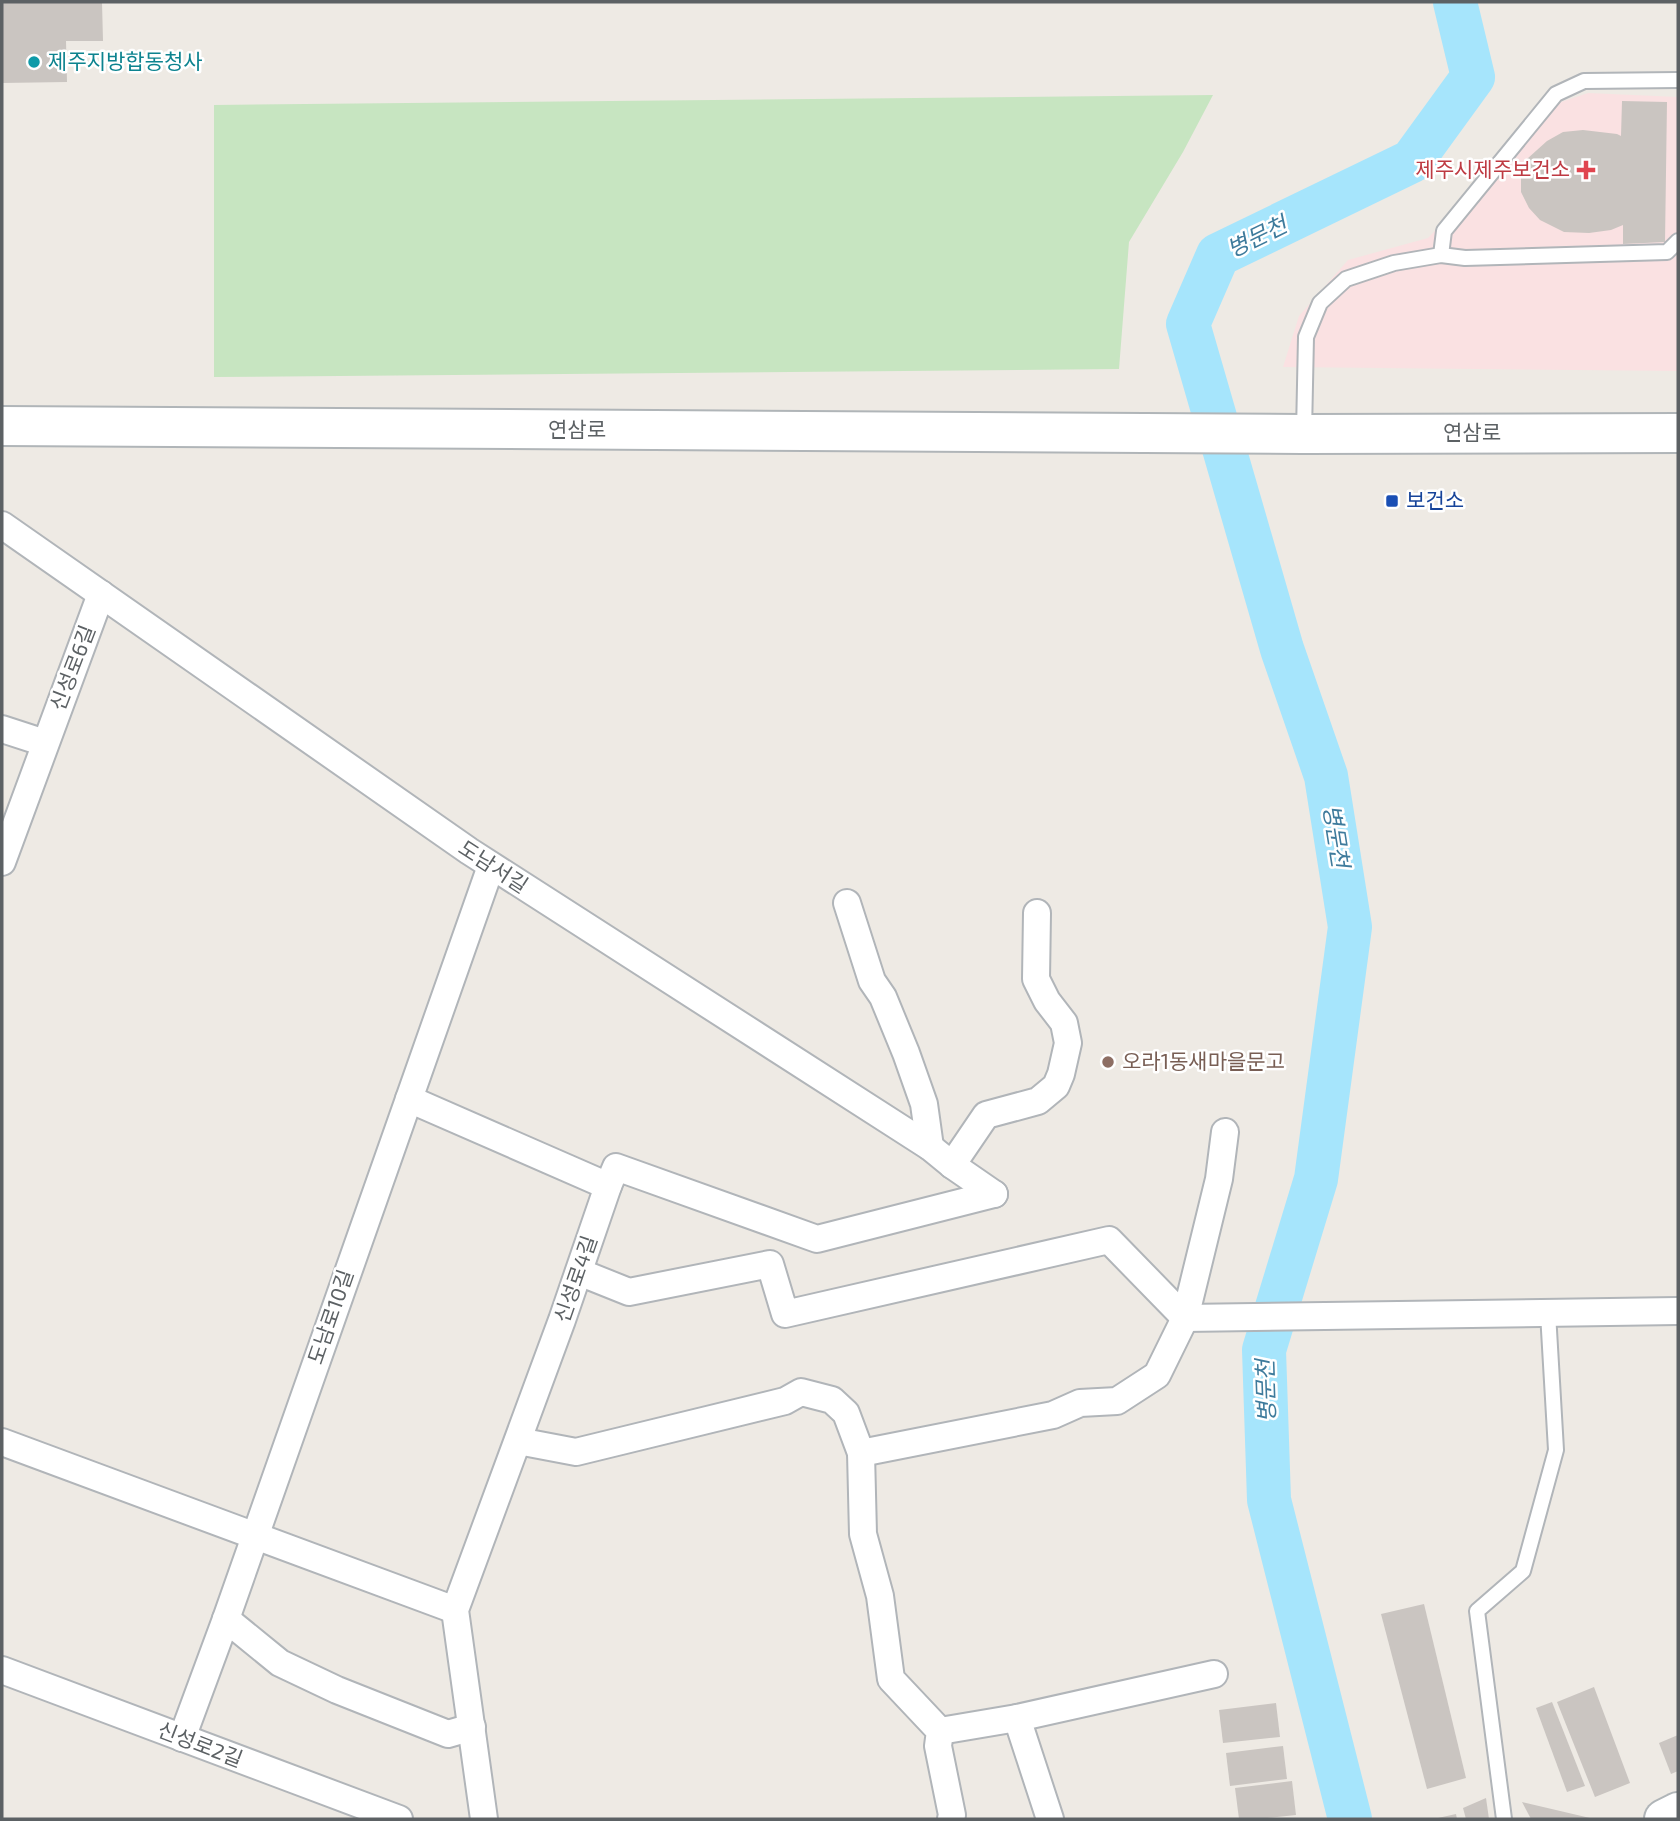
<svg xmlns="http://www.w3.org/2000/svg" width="1680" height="1821" viewBox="0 0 1680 1821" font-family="'Exo 2','Noto Sans KR',sans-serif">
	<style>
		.medical { fill: #fae1e2 }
		.green { fill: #c7e5c1 }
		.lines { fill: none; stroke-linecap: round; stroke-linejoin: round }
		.river { stroke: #a6e5fc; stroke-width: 44 }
		.building { fill: #cac5c1 }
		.lane-casing { stroke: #b1b5b9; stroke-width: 18 }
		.street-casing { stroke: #b1b5b9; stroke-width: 30 }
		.secondary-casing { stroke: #b0b5b8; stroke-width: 42 }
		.lane { stroke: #fff; stroke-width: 14 }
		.street { stroke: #fff; stroke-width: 26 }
		.secondary { stroke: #fff; stroke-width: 38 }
		.culture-dot { fill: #0f9aa8; stroke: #fff; stroke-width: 2.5 }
		.health-dot { fill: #e0444e; stroke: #fff; stroke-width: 2.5 }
		.transit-dot { fill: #1a4fb4; stroke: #fff; stroke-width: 2.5 }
		.education-dot { fill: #8d6e63; stroke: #fff; stroke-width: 2.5 }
		.labels { text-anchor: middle; stroke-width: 5; stroke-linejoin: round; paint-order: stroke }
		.culture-label { font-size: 21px; fill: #0d838f; stroke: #fff; text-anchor: start }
		.health-label { font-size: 21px; fill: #be3a42; stroke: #fff; text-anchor: end }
		.street-label { font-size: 21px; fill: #5c6164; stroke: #fff }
		.transit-label { font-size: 21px; fill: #164399; stroke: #fff; text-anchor: start }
		.education-label { font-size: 21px; fill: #785e54; stroke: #fff; text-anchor: start }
		.water-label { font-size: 23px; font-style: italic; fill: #3e7b9c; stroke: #fff }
	</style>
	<rect width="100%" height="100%" fill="#eeeae4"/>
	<polygon class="medical" points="1588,93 1678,97 1678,371 1283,367 1299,316 1348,260 1428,238 1558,103"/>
	<polygon class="green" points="1213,95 1183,152 1129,242 1119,369 214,377 214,105"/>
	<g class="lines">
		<polyline class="river" points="1350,1819 1269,1500 1264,1350 1316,1179 1350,927 1326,776 1282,649 1188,324 1218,255 1412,161 1473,77 1455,2"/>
	</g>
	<g class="building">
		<polygon points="2,2 102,2 103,41 66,41 67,82 2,83"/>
		<polygon points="1622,101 1667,102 1665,242 1623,244 1623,225 1611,230 1589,233 1564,232 1540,220 1529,208 1521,192 1521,174 1527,159 1547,141 1563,132 1583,130 1617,134 1621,136"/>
		<polygon points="1424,1604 1466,1778 1427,1789 1381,1614"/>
		<polygon points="1594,1687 1630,1783 1595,1797 1557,1702"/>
		<polygon points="1552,1702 1585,1786 1567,1792 1536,1708"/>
		<polygon points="1276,1703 1280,1737 1223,1743 1219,1710"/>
		<polygon points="1678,1735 1678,1771 1671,1774 1659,1743"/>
		<polygon points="1283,1746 1287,1779 1230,1786 1226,1753"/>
		<polygon points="1292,1781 1296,1815 1257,1819 1239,1819 1235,1788"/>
		<polygon points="1486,1798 1489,1819 1466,1819 1463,1808"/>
		<polygon points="1522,1802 1590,1818 1590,1819 1531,1819"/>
		<polygon points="1456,1814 1457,1819 1438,1819 1438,1818"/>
	</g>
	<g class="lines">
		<g class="lane-casing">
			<g id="lane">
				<polyline points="1441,255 1444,231 1556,94 1584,81 1678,80"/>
				<polyline points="1304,432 1306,337 1320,303 1346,279 1394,263 1441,255 1465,258 1667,252 1678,241"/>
				<polyline points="1504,1819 1477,1611 1523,1571 1556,1450 1548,1313"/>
			</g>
		</g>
		<g class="street-casing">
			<g id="street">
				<polyline points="2,525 469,851 930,1147 952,1165 994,1194"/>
				<polyline points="2,729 45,743"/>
				<polyline points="2,862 101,594"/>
				<polyline points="847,903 872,981 883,997 906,1053 924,1104 930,1147"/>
				<polyline points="952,1165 986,1115 1038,1101 1056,1086 1061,1074 1068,1043 1064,1023 1047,1001 1036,979 1037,913"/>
				<polyline points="608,1186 616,1167 817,1239 994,1194"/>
				<polyline points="579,1272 629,1292 770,1264 785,1314 1109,1240 1185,1318 1678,1311"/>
				<polyline points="518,1441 576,1452 785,1401 801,1392 832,1400 846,1413 861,1453 863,1534 880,1596 891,1679 940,1731 938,1746 952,1815 951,1819"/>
				<polyline points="2,1442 455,1610"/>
				<polyline points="861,1453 1053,1415 1080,1403 1117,1401 1157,1375 1185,1318 1219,1179 1225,1132"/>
				<polyline points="226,1619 280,1663 337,1690 448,1734 472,1727"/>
				<polyline points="2,1670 399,1819"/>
				<polyline points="1017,1718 1050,1819"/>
				<polyline points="940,1731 1017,1718 1214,1674"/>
				<polyline points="182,1738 226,1619 409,1099"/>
				<polyline points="484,1819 455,1610 562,1320 608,1186 409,1099 491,866"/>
			</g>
		</g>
		<g class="secondary-casing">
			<g id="secondary">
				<polyline points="2,426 1303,434 1678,433"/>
				<polyline points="1664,1819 1678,1812"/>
			</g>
		</g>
		<use href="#lane" class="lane"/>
		<use href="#street" class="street"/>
		<use href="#secondary" class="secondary"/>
	</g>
	<circle class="culture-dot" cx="34" cy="62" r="7"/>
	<path class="health-dot" d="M1582.5 159.5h7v7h7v7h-7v7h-7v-7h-7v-7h7z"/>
	<rect class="transit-dot" x="1385" y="494" width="14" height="14" rx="3.5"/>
	<circle class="education-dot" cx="1108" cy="1062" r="7"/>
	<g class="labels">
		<g class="culture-label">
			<text x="48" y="69">제주지방합동청사</text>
		</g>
		<g class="health-label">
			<text x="1570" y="177">제주시제주보건소</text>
		</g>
		<g class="street-label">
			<text x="577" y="437">연삼로</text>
			<text x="1472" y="440">연삼로</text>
			<text transform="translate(73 668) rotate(-69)" y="7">신성로6길</text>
			<text transform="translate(493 867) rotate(33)" y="7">도남서길</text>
			<text transform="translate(576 1279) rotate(-71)" y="7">신성로4길</text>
			<text transform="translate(331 1317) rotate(-71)" y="7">도남로10길</text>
			<text transform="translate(200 1745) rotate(21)" y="7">신성로2길</text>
		</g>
		<g class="transit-label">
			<text x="1406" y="508">보건소</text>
		</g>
		<g class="education-label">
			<text x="1122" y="1069">오라1동새마을문고</text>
		</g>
		<g class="water-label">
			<text transform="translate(1257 237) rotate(-26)" y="8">병문천</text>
			<text transform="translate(1336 836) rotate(81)" y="8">병문천</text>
			<text transform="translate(1266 1391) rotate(-92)" y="8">병문천</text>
		</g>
	</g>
	<rect width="1680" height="1821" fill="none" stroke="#5c6164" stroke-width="7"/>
</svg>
